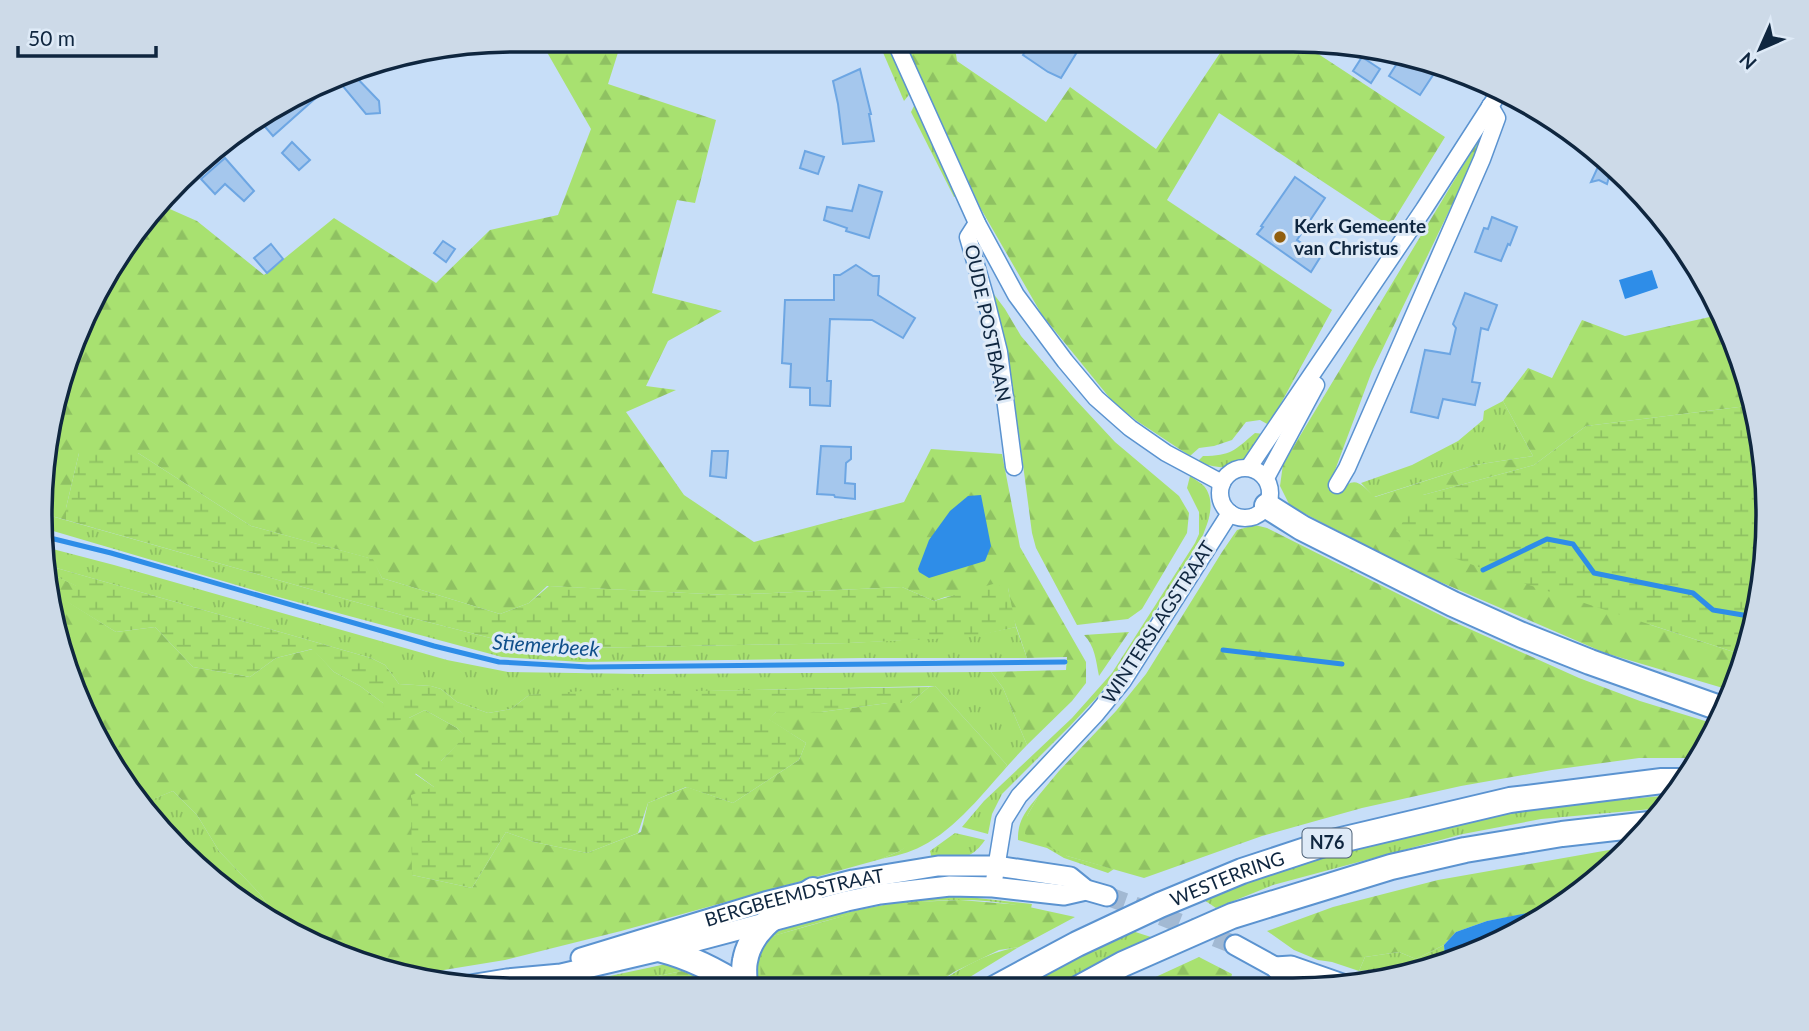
<svg xmlns="http://www.w3.org/2000/svg" width="1809" height="1031" viewBox="0 0 1809 1031" font-family="Lato,sans-serif">
	<style>
		.grass { fill: url(#grass-tufts) }
		.forest { fill: url(#forest-firs) }
		.wetland { fill: url(#wetland-marsh) }
		.water { fill: #2e8de8 }
		.lines { fill: none; stroke-linecap: round; stroke-linejoin: round }
		.stream { stroke: #2e8de8; stroke-width: 5 }
		.building { fill: #a5c7ed; stroke: #6da6e3; stroke-width: 2 }
		.tertiary-tunnel { stroke: #a2b9d3; stroke-width: 19; stroke-dasharray: 19 10; stroke-linecap: butt }
		.minor-casing { stroke: #5b93d0; stroke-width: 19 }
		.tertiary-casing { stroke: #5b93d0; stroke-width: 23 }
		.trunk-casing { stroke: #5b93d0; stroke-width: 28 }
		.minor { stroke: #fff; stroke-width: 16 }
		.tertiary { stroke: #fff; stroke-width: 19 }
		.trunk { stroke: #fff; stroke-width: 24 }
		.poi-dot { fill: #915e0e; stroke: #deeaf7; stroke-width: 2.5 }
		.labels { text-anchor: middle; stroke-width: 6; stroke-linejoin: round; paint-order: stroke }
		.shield { fill: #deeaf7; stroke: #4d6176; stroke-width: 2 }
		.shield-label { font-size: 18px; font-weight: bold; fill: #0f263f }
		.poi-label { font-size: 19px; font-weight: bold; fill: #0f263f; stroke: #deeaf7; text-anchor: start }
		.street-label { font-size: 19px; fill: #0f263f; stroke: #deeaf7 }
		.water-label { font-size: 21px; font-style: italic; fill: #10508b; stroke: #deeaf7 }
		.rim { fill: none; stroke: #0f263f; stroke-width: 3.5 }
	</style>
	<defs>
		<pattern id="grass-tufts" width="24" height="20" patternUnits="userSpaceOnUse" patternTransform="scale(1.75)"><rect width="24" height="20" fill="#a8e170"/><path d="M3 7l-1-3M5 7V3M7 7l1-3M15 17l-1-3M17 17v-4M19 17l1-3" fill="none" stroke="#8fc162"/></pattern>
		<pattern id="forest-firs" width="22" height="20" patternUnits="userSpaceOnUse" patternTransform="scale(1.75)"><rect width="22" height="20" fill="#a8e170"/><path d="M5 1l3.5 6h-7zM16 11l3.5 6h-7z" fill="#8fc162"/></pattern>
		<pattern id="wetland-marsh" width="20" height="14" patternUnits="userSpaceOnUse" patternTransform="scale(1.75)"><rect width="20" height="14" fill="#a8e170"/><path d="M1 5h8M5 5V1M11 12h8M15 12V8" fill="none" stroke="#8fc162"/></pattern>
	</defs>
	<rect width="100%" height="100%" fill="#c7def8"/>
	<g class="grass">
		<polygon points="878,41 888,41 912,91 904,101"/>
		<polygon points="914,106 917,106 958,196 954,197 911,112"/>
		<polygon points="1503,401 1533,456 1475,465 1374,497 1361,483 1412,465 1458,441 1483,420 1484,411"/>
		<path d="M1255 433 1264 434C1259 441 1254 453 1248 459 1233 472 1213 467 1197 462L1203 456C1231 456 1235 450 1255 433Z"/>
		<path d="M1190 476C1194 479 1200 482 1204 486 1216 501 1209 520 1203 535L1118 670 1099 695 1070 726 1002 794 992 814 988 834 962 827 984 801 1072 718 1112 673 1195 543 1199 534V512L1187 488Z"/>
		<polygon points="44,514 416,619 510,643 586,648 849,643 972,636 1016,627 1027,658 863,658 582,662 502,657 267,594 43,528"/>
		<path d="M41 546 114 565 447 660 508 672 641 674 991 672 1003 688 1027 745C995 777 962 826 922 846 909 853 895 856 881 859L900 851 1007 765 935 686 529 695 511 709 488 713 457 702 441 689 431 686 399 684 385 665 371 658 46 565Z"/>
		<polygon points="173,791 197,815 219,851 259,893 287,931 278,927 161,831 164,825 143,803"/>
		<path d="M1039 795 1027 816 1067 856 1114 869 1108 873 1064 858 1047 848 1018 840C1018 819 1026 811 1039 795Z"/>
		<polygon points="1673,795 1663,808 1541,819 1463,834 1273,885 1216,908 1201,898 1258,877 1404,833 1529,808"/>
		<path d="M955 833 985 840C970 862 955 860 932 859L930 851Z"/>
		<path d="M959 896 1032 904 1031 908C941 887 856 911 770 937 763 953 757 971 764 989H760C753 965 756 958 765 935 828 915 892 900 959 896Z"/>
		<polygon points="1129,930 1151,937 1050,988 1018,988"/>
		<polygon points="1444,945 1445,958 1450,964 1447,965 1417,972 1397,967 1359,971 1365,957 1399,952 1416,959"/>
		<path d="M1019 947 952 988H930C958 970 986 952 1019 947Z"/>
		<polygon points="671,963 727,989 719,989 704,979 682,971 596,989 544,990"/>
	</g>
	<g class="forest">
		<polygon points="540,40 622,40 608,84 716,120 695,203 677,200 652,293 722,311 668,341 646,386 676,390 626,412 684,495 754,542 904,502 931,449 1002,454 1020,547 1086,662 1086,683 1072,701 1027,745 1003,688 991,672 1066,670 1067,657 1027,658 1013,617 1008,588 945,597 934,601 902,587 727,595 547,586 529,603 500,614 382,578 372,559 251,526 138,453 79,453 66,508 66,520 44,514 57,392 121,251 163,206 197,221 264,275 334,218 436,283 490,230 558,215 591,129"/>
		<polygon points="904,41 945,41 956,54 957,61 1046,122 1070,87 1156,149 1228,41 1304,41 1303,44 1445,137 1390,226 1219,113 1167,200 1332,310 1269,425 1260,420 1246,422 1232,440 1214,446 1199,448 1190,456 1137,421 1113,402 1042,315 981,209"/>
		<path d="M1481 136 1476 155 1372 371 1328 489 1339 493C1354 474 1360 483 1375 497L1475 465 1533 456 1503 401 1528 368 1552 378 1582 320 1625 336 1723 314 1753 393 1755 405 1586 426 1534 465 1423 495 1651 625 1746 656 1743 669 1733 691 1605 653 1417 572 1290 506 1280 486 1283 464Z"/>
		<polygon points="990,289 1005,309 1021,336 1074,398 1115,442 1179,496 1189,513 1187,533 1142,609 1128,619 1077,625 1036,548 1032,533 1019,434 1003,348"/>
		<polygon points="1255,525 1267,528 1454,622 1579,678 1640,701 1718,725 1701,758 1639,758 1552,770 1461,786 1362,808 1262,836 1144,878 1067,856 1025,834 1027,816 1039,795 1059,771 1116,711 1146,674 1222,552 1237,530"/>
		<polygon points="47,572 77,586 65,600 116,632 155,627 193,667 250,677 276,658 313,649 334,672 360,686 383,703 409,718 425,710 457,728 466,736 441,761 415,774 434,787 412,875 472,888 506,832 534,842 587,853 641,832 648,803 687,787 733,803 799,760 806,743 768,719 776,712 821,712 888,703 910,703 929,687 935,686 1007,765 953,817 900,851 881,859 621,931 505,960 407,976 392,974 287,931 259,893 219,851 197,815 173,791 144,803 164,825 161,831 158,829 76,697"/>
		<path d="M1129 632 1099 676C1096 661 1095 646 1084 635Z"/>
		<polygon points="1626,847 1633,847 1562,907 1487,921 1456,932 1444,945 1416,959 1399,952 1365,957 1359,971 1332,962 1318,960 1294,950 1267,931 1333,907 1438,880"/>
		<path d="M960 900 1020 905 1075 917 1019 947 999 950 954 972 930 988 764 989C757 972 761 952 769 937L872 908 915 902Z"/>
		<polygon points="1199,957 1232,974 1229,987 1134,987"/>
		<polygon points="682,971 704,979 719,989 596,989"/>
	</g>
	<g class="wetland">
		<polygon points="1755,405 1768,485 1765,578 1746,656 1526,584 1412,543 1396,531 1423,495 1534,465 1586,426"/>
		<polygon points="79,453 138,453 251,526 373,559 382,578 500,614 529,603 549,586 727,595 902,587 934,601 993,584 1008,588 1016,627 972,637 849,643 586,648 510,643 416,619 66,520 66,508"/>
		<polygon points="46,565 371,658 385,665 399,684 431,686 441,689 457,702 488,713 511,709 529,695 596,690 692,691 929,687 910,703 888,703 821,712 776,712 769,719 806,743 799,760 733,803 686,787 648,803 638,833 587,853 534,842 506,832 472,888 412,875 411,795 434,787 415,773 418,766 425,760 441,761 465,736 457,728 425,710 409,718 387,723 383,703 360,686 334,672 312,649 276,658 250,677 193,667 155,627 116,632 64,600 76,586 47,572"/>
	</g>
	<g class="water">
		<polygon points="1652,270 1658,288 1625,299 1619,280"/>
		<polygon points="981,495 991,546 985,561 929,578 919,572 918,569 929,540 950,511 968,496"/>
		<polygon points="1555,909 1557,911 1450,964 1445,958 1444,945 1456,932 1487,921 1538,911"/>
	</g>
	<g class="lines">
		<g class="stream">
			<polyline points="42,536 111,553 434,646 499,662 588,667 1065,662"/>
			<polyline points="1483,570 1547,539 1573,544 1594,573 1693,593 1713,610 1755,617"/>
			<polyline points="1223,650 1342,664"/>
		</g>
	</g>
	<g class="building">
		<polygon points="1032,41 1060,41 1077,52 1061,78 1048,72 1023,55"/>
		<polygon points="1403,54 1417,57 1427,61 1424,65 1435,72 1420,95 1389,76"/>
		<polygon points="1362,57 1380,69 1371,83 1353,71"/>
		<polygon points="860,69 871,114 869,114 874,141 843,144 838,104 833,81"/>
		<polygon points="353,74 379,101 380,113 366,114 341,84"/>
		<polygon points="316,91 319,95 273,136 260,121"/>
		<polygon points="292,142 310,160 299,170 282,153"/>
		<polygon points="805,151 824,157 818,174 800,168"/>
		<polygon points="1603,156 1621,173 1609,177 1607,184 1599,180 1591,182"/>
		<polygon points="225,158 254,191 244,201 225,184 215,194 201,179"/>
		<polygon points="1295,177 1325,198 1297,240 1321,256 1311,272 1257,234 1263,227 1261,226"/>
		<polygon points="859,185 882,192 869,238 846,231 847,228 824,220 827,207 852,211"/>
		<polygon points="1492,217 1517,227 1510,245 1508,244 1501,261 1475,252 1484,228 1488,229"/>
		<polygon points="443,241 455,249 446,262 434,253"/>
		<polygon points="271,244 283,259 267,273 254,258"/>
		<polygon points="856,265 873,276 879,276 878,295 915,318 903,338 872,320 830,319 827,381 831,381 830,406 810,405 810,388 790,387 791,364 782,363 785,300 834,300 834,275 840,275"/>
		<polygon points="1465,293 1497,305 1488,330 1481,328 1472,382 1480,383 1475,405 1443,399 1438,418 1411,412 1425,350 1450,354 1456,328 1453,324"/>
		<polygon points="821,446 851,447 851,459 846,463 845,483 855,484 855,499 835,497 834,495 817,494"/>
		<polygon points="712,451 728,451 726,478 710,476"/>
	</g>
	<g class="lines">
		<polyline class="tertiary-tunnel" points="1107,896 1154,913 1235,945"/>
		<g class="minor-casing">
			<g id="minor">
				<polyline points="895,41 977,223 1016,295 1065,361 1096,398 1130,428 1166,453 1222,483"/>
				<polyline points="977,223 968,237 985,296 999,352 1014,467"/>
				<polyline points="1249,467 1424,209 1500,91"/>
				<circle cx="1245" cy="493" r="25"/>
				<polyline points="1266,478 1316,385"/>
				<polyline points="1337,485 1347,468 1482,159 1497,118 1490,106"/>
				<polyline points="993,887 1004,820 1019,796 1096,714 1123,681 1230,513"/>
			</g>
		</g>
		<g class="tertiary-casing">
			<g id="tertiary">
				<polyline points="1235,945 1275,967 1288,981 1301,987"/>
				<path id="s1" d="M581 958 765 902 853 880 938 866H996L1070 877 1086 890 1107 896"/>
				<polyline points="1275,967 1291,966 1351,987"/>
				<polyline points="464,986 507,979 561,974 655,952 847,901 880,894 950,886 993,887 1064,895 1086,890"/>
			</g>
		</g>
		<g class="trunk-casing">
			<g id="trunk">
				<polyline points="1267,506 1302,528 1453,604 1522,635 1590,662 1725,710"/>
				<path d="M662 950C693 958 719 972 745 989"/>
				<path id="s2" d="M995 988 1077 944 1160 905 1242 871 1324 844 1510 800 1662 781H1683"/>
				<polyline points="1079,988 1123,964 1232,916 1391,867 1465,850 1562,834 1650,824"/>
				<path d="M745 989C745 980 743 969 745 961 751 925 786 909 813 890"/>
			</g>
		</g>
		<use href="#minor" class="minor"/>
		<use href="#tertiary" class="tertiary"/>
		<use href="#trunk" class="trunk"/>
	</g>
	<circle class="poi-dot" cx="1280" cy="237" r="7"/>
	<g class="labels">
		<rect class="shield" x="1302.5" y="828.5" width="49" height="29" rx="5"/>
		<g class="shield-label">
			<text x="1327" y="849">N76</text>
		</g>
		<g class="poi-label">
			<text x="1294" y="233">Kerk Gemeente<tspan x="1294" dy="22">van Christus</tspan></text>
		</g>
		<g class="street-label">
			<text transform="translate(988 323) rotate(78)" y="7">OUDE POSTBAAN</text>
			<text transform="translate(1158 622) rotate(-57)" y="7">WINTERSLAGSTRAAT</text>
			<text dy="7" stroke="none"><textPath href="#s2" startOffset="257">WESTERRING</textPath></text>
			<text dy="7" stroke="none"><textPath href="#s1" startOffset="222">BERGBEEMDSTRAAT</textPath></text>
		</g>
		<g class="water-label">
			<text transform="translate(546 646) rotate(4)" y="7">Stiemerbeek</text>
		</g>
	</g>
	<path d="M0 0H1809V1031H0ZM515 52H1293A463 463 0 0 1 1756 515V515A463 463 0 0 1 1293 978H515A463 463 0 0 1 52 515V515A463 463 0 0 1 515 52Z" fill="#cddae8" fill-rule="evenodd"/>
	<path class="rim" d="M515 52H1293A463 463 0 0 1 1756 515V515A463 463 0 0 1 1293 978H515A463 463 0 0 1 52 515V515A463 463 0 0 1 515 52Z"/>
	<g transform="translate(1760 49) rotate(225)" stroke="#deeaf7" stroke-width="5" paint-order="stroke">
	<path d="M0-5L12 26L0 18L-12 26Z" fill="#0f263f"/>
	<text y="-10" font-size="19" font-weight="bold" text-anchor="middle" fill="#0f263f">N</text>
	</g>
	<path d="M18 46v10h138v-10" fill="none" stroke="#0f263f" stroke-width="3.5"/>
	<text x="28" y="46" font-size="21" fill="#0f263f" stroke="#deeaf7" stroke-width="5" paint-order="stroke">50 m</text>
</svg>
